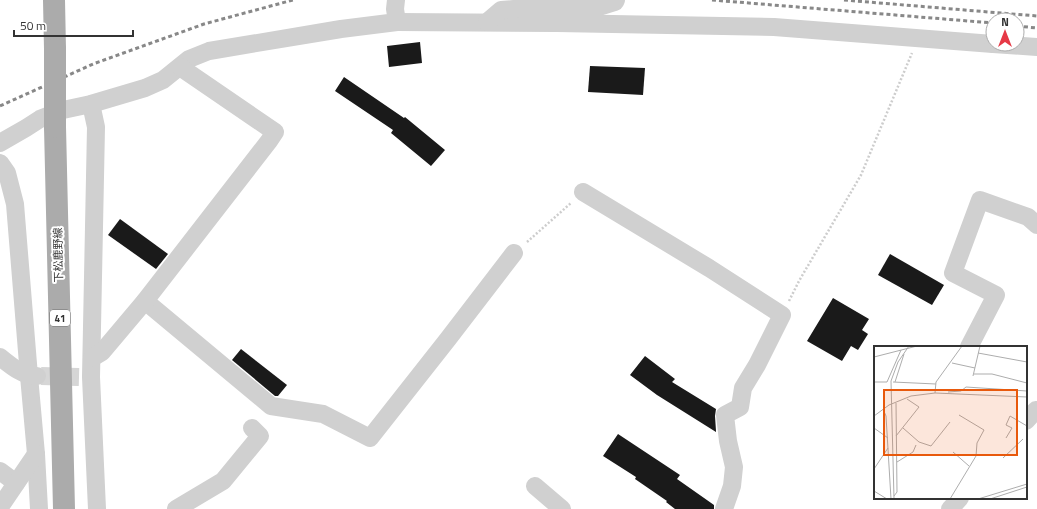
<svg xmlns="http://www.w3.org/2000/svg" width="1037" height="509" viewBox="0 0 1037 509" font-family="'Titillium Web','Noto Sans JP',sans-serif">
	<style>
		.building { fill: #1a1a1a }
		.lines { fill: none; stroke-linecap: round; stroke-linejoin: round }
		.minor-tunnel { stroke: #d6d6d6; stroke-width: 18; stroke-dasharray: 18 9; stroke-linecap: butt }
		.path { stroke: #cdcdcd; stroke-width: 2.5; stroke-dasharray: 2 2; stroke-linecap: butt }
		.minor { stroke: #d0d0d0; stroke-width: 18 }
		.major { stroke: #ababab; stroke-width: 22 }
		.rail { stroke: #888; stroke-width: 3; stroke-dasharray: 4 3; stroke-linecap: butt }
		.major-bridge { stroke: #ababab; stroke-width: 22 }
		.labels { text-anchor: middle; stroke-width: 4; stroke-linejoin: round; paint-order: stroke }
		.shield { fill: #fff; stroke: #707070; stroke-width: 1 }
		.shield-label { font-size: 10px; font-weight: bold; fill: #333 }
		.street-label { font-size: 11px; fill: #333; stroke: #fff }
		.inset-road { fill: none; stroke: #adadad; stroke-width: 1 }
		.view { fill: #e8590c; fill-opacity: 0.15; stroke: #e8590c; stroke-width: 2 }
		.inset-edge { fill: none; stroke: #333; stroke-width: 2 }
	</style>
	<rect width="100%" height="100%" fill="#fff"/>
	<g class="building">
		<polygon points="420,42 422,63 389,67 387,46"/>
		<polygon points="590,66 645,68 643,95 588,92"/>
		<polygon points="344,77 404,118 405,117 445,150 431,166 391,133 393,130 335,91"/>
		<polygon points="120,219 168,254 156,269 108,235"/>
		<polygon points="890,254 944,285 932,305 878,275"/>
		<polygon points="833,298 869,319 862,330 868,334 858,350 851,346 842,361 807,341"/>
		<polygon points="241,349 287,385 278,396 275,396 232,360"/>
		<polygon points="645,356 675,379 672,382 716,409 715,416 716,431 716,432 657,395 630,375"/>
		<polygon points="618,434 680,475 677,479 714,505 714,509 675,509 666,502 667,501 635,479 636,477 603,456"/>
	</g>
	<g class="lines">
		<polyline class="minor-tunnel" points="41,376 79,377"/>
		<g class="path">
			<polyline points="527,242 571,203"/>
			<polyline points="789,301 799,281 861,175 912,53"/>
		</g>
		<g class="minor">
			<polyline points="397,22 557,23 774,27 993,44"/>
			<polyline points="487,22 501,10 538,7 599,7 615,2 616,0"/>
			<polyline points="993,44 1037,47"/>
			<polyline points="91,104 96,127 91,377 97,509"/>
			<polyline points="0,143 26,128 40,119 63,110 91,104 145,88 163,80 189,59 209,51 341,29 397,22 395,9 396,0"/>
			<polyline points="0,163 7,173 15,204 29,376 36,454 39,509"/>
			<polyline points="583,192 709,268 782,315 757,365 743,388 740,407 725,415 728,441 734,467 732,486 724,509"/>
			<polyline points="145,301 271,406 323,414 370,438 448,339 514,253"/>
			<polyline points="969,347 996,295 953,273 980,200 1028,217 1037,225"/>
			<path d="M0 357C11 366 23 376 37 376"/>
			<polyline points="92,358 102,352 145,301 269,141 275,132 180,67"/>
			<polyline points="1026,421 1036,410 1037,411"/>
			<polyline points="0,471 16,483"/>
			<polyline points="535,486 562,509"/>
			<polyline points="0,507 36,454"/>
			<polyline points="176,509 223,481 260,436 252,428"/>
			<polyline points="950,509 960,498"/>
		</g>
		<g class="major">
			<polyline points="54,0 55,49"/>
			<polyline points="55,127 64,509"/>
		</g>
		<g class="rail">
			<polyline points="712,0 993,23"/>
			<polyline points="844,0 1037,16"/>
			<polyline points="1017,26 1037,28"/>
			<polyline points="0,106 93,64 204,24 293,0"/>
		</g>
		<polyline class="major-bridge" points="55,49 55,127"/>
	</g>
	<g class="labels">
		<rect class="shield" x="50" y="310" width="20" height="16" rx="3"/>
		<g class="shield-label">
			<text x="60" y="322">41</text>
		</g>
		<g class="street-label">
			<text transform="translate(58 255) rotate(-91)" y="4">下松鹿野線</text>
		</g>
	</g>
	<g transform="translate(874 346)">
		<rect width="153" height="153" fill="#fff"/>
		<path class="inset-road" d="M104 7 153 16M0 11 43 0M78 17 101 22M100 28H118L153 37M99 30 106 0M0 36H13M13 36 27 4M19 36 62 38M21 36 30 8M74 46 87 45 92 41 153 45M61 47 153 51M9 63 12 70 17 153M0 70 15 59 37 50 61 47 62 36 88 0M0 82 14 92M29 82 45 96 57 100 76 76M22 90 45 61 33 53M132 92 138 82 132 79 136 70 153 80M79 106 95 120M129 112 149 93M23 116 39 106 42 99M0 123 14 102M0 145 13 153M20 150 23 146 22 57M20 153 17 35 24 16 35 0M76 153 102 110 103 97 110 84 85 69M104 153 153 138M116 153 153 141"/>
		<path class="view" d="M10 44H143V109H10Z"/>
		<rect width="153" height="153" class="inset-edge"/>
	</g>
	<g transform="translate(1005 32)"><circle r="19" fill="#ffffff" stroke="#adadad"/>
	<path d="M0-3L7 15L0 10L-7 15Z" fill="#e63946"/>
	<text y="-6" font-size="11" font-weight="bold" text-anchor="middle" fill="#333333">N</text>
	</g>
	<path d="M14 30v6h119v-6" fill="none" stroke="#333333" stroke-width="2"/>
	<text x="20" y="30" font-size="12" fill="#333333" stroke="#ffffff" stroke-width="3" paint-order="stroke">50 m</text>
</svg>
